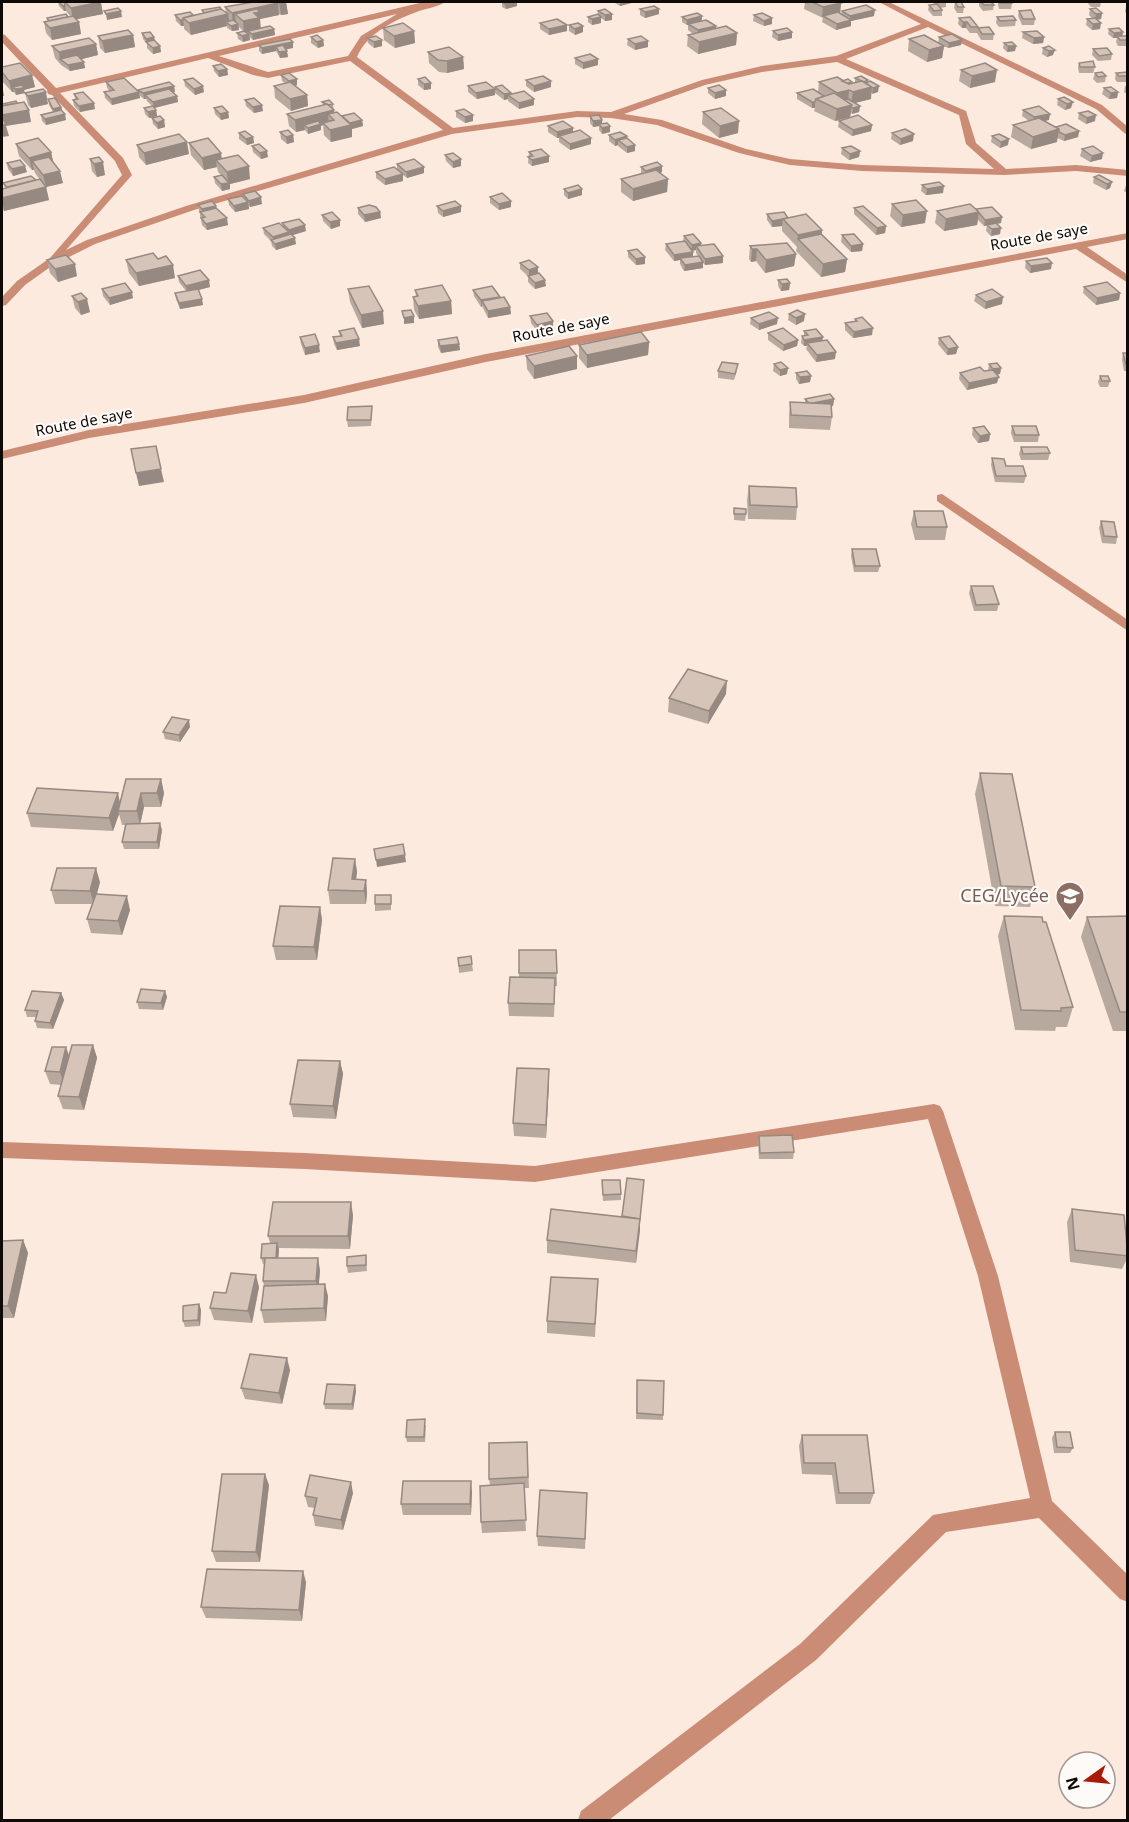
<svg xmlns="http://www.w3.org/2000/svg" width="1129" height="1822" viewBox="0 0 1129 1822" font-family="'Noto Sans',sans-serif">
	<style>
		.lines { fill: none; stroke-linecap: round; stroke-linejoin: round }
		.minor { fill: #cb8c76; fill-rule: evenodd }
		.wall { fill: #b8a99f; fill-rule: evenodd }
		.shaded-wall { fill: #968982 }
		.building { fill: #d6c4b9; stroke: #968982; stroke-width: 1.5 }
		.labels { text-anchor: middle; stroke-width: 4.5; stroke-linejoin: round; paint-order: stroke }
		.far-street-label { font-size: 15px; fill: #100a07; stroke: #fefaf8 }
		.education-label { font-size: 18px; fill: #785e54; stroke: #fefaf8; text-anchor: end }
	</style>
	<rect width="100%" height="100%" fill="#fdeade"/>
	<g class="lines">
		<g class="minor">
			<path d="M424 2H445C438 7 428 8 419 11 395 20 367 33 357 57L453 128 577 111 611 112 702 80 762 66 836 56 921 24 879 2H889L1102 105 1128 127V136L1096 109 928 27 846 59 966 111 976 143 1006 169 1076 165 1128 170V176L1076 171 1004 175 862 171 790 165 739 153 657 125 611 118 577 117 452 134 194 210 95 244 53 265 25 285 6 305 2 306V297L17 281 50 258 122 175 115 161 52 95 48 94 47 90 2 42V34L5 35 56 88ZM397 14 361 36 348 56 268 72 219 56ZM208 58 253 75 268 78 350 61 443 130 186 206 87 240 66 250 132 175 123 158 60 93ZM837 62 959 115 966 144 994 169 862 165 790 159 746 149 662 120 624 114 705 85 762 72Z"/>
			<polygon points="1128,233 1128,239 1087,247 1128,275 1128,283 1076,249 486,362 304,403 89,438 2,459 2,451 89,430 304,395 486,354"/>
			<polygon points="942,494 1128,620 1128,631 937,501 937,495"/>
			<polygon points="934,1104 940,1106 943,1111 998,1276 1052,1501 1128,1575 1128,1602 1120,1599 1039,1518 946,1532 816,1660 609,1820 578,1820 581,1811 800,1644 933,1515 1030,1498 978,1276 928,1119 535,1182 305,1169 2,1158 2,1142 305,1153 535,1166"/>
		</g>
	</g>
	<g class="wall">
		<polygon points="58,2 100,2 103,14 76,19 79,22 81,34 52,40 46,33 44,22 47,21 47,18 70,16 66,11 64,11 59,6"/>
		<polygon points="253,2 286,2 288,14 281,15 279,14 279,15 260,19 260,28 274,29 275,35 253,40 249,37 250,40 243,42 238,39 237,33 243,31 239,27 239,30 232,31 227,28 227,26 191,35 184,29 184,26 181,26 176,21 175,15 193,15 203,13 202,10 226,12 225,7"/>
		<polygon points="502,2 517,2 517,6 506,9 502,7"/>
		<polygon points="615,2 635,2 620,6 615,3"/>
		<polygon points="805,2 839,2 841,3 840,14 841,15 842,11 874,16 851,21 851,26 836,30 822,22 823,18 804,9"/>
		<polygon points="934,2 946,2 946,7 940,8 942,10 942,16 933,16 928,10 929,5 934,4"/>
		<polygon points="955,2 964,7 963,13 957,13 954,8"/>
		<polygon points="979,2 991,2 994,5 993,10 983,11 979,6"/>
		<polygon points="998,2 1012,2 1012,3 1011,9 999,9 998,5"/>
		<polygon points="1087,2 1101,2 1100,7 1091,7"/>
		<polygon points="1126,6 1128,6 1128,14 1125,12"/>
		<polygon points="640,9 659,9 659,14 645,18 640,15"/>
		<polygon points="1090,9 1102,13 1101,19 1097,20 1100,29 1092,30 1086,25 1087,19 1093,19 1089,15"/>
		<polygon points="598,11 612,20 605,21 601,18 601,23 592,25 588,22 588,17 598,15"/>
		<polygon points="1019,11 1035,19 1034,25 1022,25 1018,16"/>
		<polygon points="754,15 772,24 764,26 753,21"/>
		<polygon points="702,16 702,21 716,28 737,33 736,45 698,54 687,46 688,35 693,34 688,30 688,25 687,25 682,22 682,17"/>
		<polygon points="997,17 1016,20 1015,26 999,27 996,23"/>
		<polygon points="959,18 994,34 993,40 981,40 977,33 970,33 966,28 962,28 958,24"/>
		<polygon points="540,23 567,31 549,35 540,29"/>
		<polygon points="569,25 583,32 575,35 569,31"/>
		<polygon points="383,28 414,31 415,43 395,48 384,40"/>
		<polygon points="1109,29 1123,32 1122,36 1128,37 1128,46 1118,46 1116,42 1117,38 1113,38 1108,34"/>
		<polygon points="773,31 792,38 778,41 772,37"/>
		<polygon points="1023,32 1044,37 1043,43 1033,44 1022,38"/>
		<polygon points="142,33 154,37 155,41 160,46 161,52 153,54 147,48 147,44 143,39"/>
		<polygon points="133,35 135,47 105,53 100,48 98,36"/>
		<polygon points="311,37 323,40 324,46 318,48 311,43"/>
		<polygon points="939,37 962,40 961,45 948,48 944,46 942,58 927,62 908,51 909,39 938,43"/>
		<polygon points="367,38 382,46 374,48 368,43"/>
		<polygon points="628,39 648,41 648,47 635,50 627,45"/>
		<polygon points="293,42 293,48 286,49 288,57 280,58 276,51 262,54 259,51 259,45"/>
		<polygon points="1004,43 1016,46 1015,51 1007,52 1003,48"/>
		<polygon points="96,44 98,55 82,59 85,68 70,71 61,65 55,58 52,46"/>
		<polygon points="1049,46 1053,55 1047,57 1042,54 1043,48"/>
		<polygon points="1093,49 1112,54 1111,60 1098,61 1092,55"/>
		<polygon points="428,52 463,57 464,69 447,73 439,72 429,63"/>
		<polygon points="575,58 598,59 598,65 583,69 575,64"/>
		<polygon points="1079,63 1095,67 1093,73 1079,73 1078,68"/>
		<polygon points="213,66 227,69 228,75 219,77 214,71"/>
		<polygon points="2,67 32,75 35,87 24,90 25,93 16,95 14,92 12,92 2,81"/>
		<polygon points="961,70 995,82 970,88 959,81"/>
		<polygon points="1095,73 1106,76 1105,82 1097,83 1093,79"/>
		<polygon points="1116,73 1128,74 1128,82 1117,82 1115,79"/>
		<polygon points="281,75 297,79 297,85 295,86 307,95 308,106 291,111 275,98 274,86 285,83 282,81"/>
		<polygon points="855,78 868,80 868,82 878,92 871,93 871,99 855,103 860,106 859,112 852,114 851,113 850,117 835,121 814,111 815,108 812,108 797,99 797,93 818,92 819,82 842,81 852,83 855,83"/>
		<polygon points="418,79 431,89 424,90 418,85"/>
		<polygon points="184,80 204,92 195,95 185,86"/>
		<polygon points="526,80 551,87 534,92 526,86"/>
		<polygon points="106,82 139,92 140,98 112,105 105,98 104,92 110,91 107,88"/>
		<polygon points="174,86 175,92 173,92 177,96 178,102 154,108 156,110 157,116 149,118 145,114 144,108 152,106 147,101 146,99 144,99 140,96 138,90"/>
		<polygon points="468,86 495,89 495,87 534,105 519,109 508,101 508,99 504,100 495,93 495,95 477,99 468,92"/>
		<polygon points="1125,86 1128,86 1128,95 1124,92"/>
		<polygon points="708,88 726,96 715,99 708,93"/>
		<polygon points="1104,88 1118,92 1117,98 1109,99 1102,94"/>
		<polygon points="25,93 48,104 31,108 28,105"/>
		<polygon points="74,94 95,109 80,112 74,106 73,100 75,99"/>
		<polygon points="1064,97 1071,108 1065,110 1057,105 1058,99"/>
		<polygon points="48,99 61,107 66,120 46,125 42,121 41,115 53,112 49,105"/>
		<polygon points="245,100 263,111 254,113 246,106"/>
		<polygon points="322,102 333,104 334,113 342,116 362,120 363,126 352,129 352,137 331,142 324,135 323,125 321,126 321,130 308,134 305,130 296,132 289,126 287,114 323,105"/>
		<polygon points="214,108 228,112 229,118 221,120 215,114"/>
		<polygon points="1023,110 1049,120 1044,121 1056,127 1079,131 1078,137 1064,141 1057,138 1057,142 1031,149 1011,137 1013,125 1029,121 1022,116"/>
		<polygon points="456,111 473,121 465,123 456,117"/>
		<polygon points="703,112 738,133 719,138 702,124"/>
		<polygon points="1079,113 1095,121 1086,124 1078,119"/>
		<polygon points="590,116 602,120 602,124 610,132 602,134 599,130 599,126 593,127 590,123"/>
		<polygon points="152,118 164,120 165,127 158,129 153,124"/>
		<polygon points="839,121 872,125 871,131 852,136 838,127"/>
		<polygon points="548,126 573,132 591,144 570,150 559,142 559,138 557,138 548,132"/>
		<polygon points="280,132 293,135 294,142 287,144 281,139"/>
		<polygon points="239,133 253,137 254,143 247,145 239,139"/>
		<polygon points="892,133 913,141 900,145 891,139"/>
		<polygon points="609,135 627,136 627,139 635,151 627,153 618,146 618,145 615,146 609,141"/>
		<polygon points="992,136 1008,145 1000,148 991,142"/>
		<polygon points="189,143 222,159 250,179 230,184 230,189 222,191 215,183 214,177 221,175 218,172 217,167 204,170 191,155"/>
		<polygon points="16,144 51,152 53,162 63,183 46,187 49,200 4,211 2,207 2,189 5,188 3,183 36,180 43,184 35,173 34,170 32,170 19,156"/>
		<polygon points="137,145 189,154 146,165 139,157"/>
		<polygon points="252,146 268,157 261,159 253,152"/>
		<polygon points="842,148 860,151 859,157 849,160 841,154"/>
		<polygon points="1082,149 1102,159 1090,162 1080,156"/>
		<polygon points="529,152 549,156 549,162 532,166 528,163"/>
		<polygon points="445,155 461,166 453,168 446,161"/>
		<polygon points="90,159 105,175 97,177 92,171"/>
		<polygon points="7,163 27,172 13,176 8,169"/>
		<polygon points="397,164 424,173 407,178 403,175 403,181 385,185 376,178 376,172 397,170"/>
		<polygon points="641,167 662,172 660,173 668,179 667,192 633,201 621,192 621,179 641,173"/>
		<polygon points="1094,177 1112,182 1110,188 1106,190 1093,183"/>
		<polygon points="1128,184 1128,194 1124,191 1126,185"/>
		<polygon points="922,185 943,193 926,195 921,191"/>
		<polygon points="564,189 582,195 568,199 564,195"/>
		<polygon points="243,194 262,204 250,207 249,206 249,209 235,212 229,205 228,199 243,197"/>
		<polygon points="490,197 511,201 511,207 499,210 490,203"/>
		<polygon points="892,204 925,223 901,227 890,216"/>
		<polygon points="198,205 216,208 228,225 207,230 202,225"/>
		<polygon points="437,206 461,212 443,217 438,213"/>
		<polygon points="358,208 380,212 381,218 365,222 358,214"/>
		<polygon points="854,208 886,226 885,233 876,235 854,214"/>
		<polygon points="976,209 1001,223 997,224 1000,234 991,236 986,231 987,225 984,226 978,220 977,225 944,231 935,223 937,211"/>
		<polygon points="767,214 788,218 822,230 822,234 847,259 845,272 821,277 796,251 797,247 782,231 782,226 772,227 767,220"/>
		<polygon points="322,215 340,220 340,226 331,229 323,221"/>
		<polygon points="282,223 306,231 292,235 296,244 276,250 272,246 271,241 264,234 263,228 283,227"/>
		<polygon points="842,235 863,244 862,251 851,252 841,242"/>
		<path d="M684 236 723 256V263L705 265 703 263V268L684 271 680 264V260L674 261 665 250 666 244 683 241ZM696 250V253L698 256H693V251Z"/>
		<polygon points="750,246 796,254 794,266 765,273 756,261 751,262 749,259"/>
		<polygon points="628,251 645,264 636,265 628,257"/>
		<polygon points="47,260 77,276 58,282 50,273"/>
		<polygon points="126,260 175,278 139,286 129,273"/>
		<polygon points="1026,261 1051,269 1030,273 1025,268"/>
		<polygon points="520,263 538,267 538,273 546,286 535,289 528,282 528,276 520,269"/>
		<polygon points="178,276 210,287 198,290 203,305 180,309 176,299 175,293 186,291 179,282"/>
		<polygon points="778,280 790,283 789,290 781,291 778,286"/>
		<polygon points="1084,287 1120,293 1119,300 1096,305 1083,293"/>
		<polygon points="102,289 133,298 110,305 103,296"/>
		<polygon points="348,289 384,324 362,328 350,302"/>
		<polygon points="415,290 451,301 452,314 419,319 414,310 413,297 416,296"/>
		<polygon points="473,290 500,297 500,298 510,307 511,314 488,318 482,306 481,307 474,296"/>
		<polygon points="976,295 1002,304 985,309 974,301"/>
		<polygon points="72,296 90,312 81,315 75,308"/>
		<polygon points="789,314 804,321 796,325 788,320"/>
		<polygon points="530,316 553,321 553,328 537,331 531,323"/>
		<polygon points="751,318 777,324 759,330 750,324"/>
		<polygon points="855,319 872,335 853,338 845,330 845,323 855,321"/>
		<polygon points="339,331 360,346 337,350 334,344 333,337 340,336"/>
		<polygon points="804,331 823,337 822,340 835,359 816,362 806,349 807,346 804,346 801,343 802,336 804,336"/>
		<polygon points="768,333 798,340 797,346 783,351 768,340"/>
		<polygon points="300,337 320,352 305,355 301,344"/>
		<polygon points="939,338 958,347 956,354 947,355 938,344"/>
		<polygon points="438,340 459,344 460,350 441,353 438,347"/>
		<polygon points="649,342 648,355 587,368 579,358 579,345"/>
		<polygon points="1123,353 1128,353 1128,371 1124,371 1122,360"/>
		<polygon points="526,356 577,369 534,379 527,369"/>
		<polygon points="774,364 787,374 780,376 773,371"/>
		<polygon points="989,364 1001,368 1000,374 997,375 997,383 967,390 959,379 960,373 988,371"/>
		<polygon points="718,371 737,371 734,380 718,378"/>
		<polygon points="796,373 811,376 810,382 799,384 796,379"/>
		<polygon points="1100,376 1110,381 1108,387 1100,387 1098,382"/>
		<polygon points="805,399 834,399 833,406 831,406 832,417 830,430 789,428 789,416 790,402 805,403"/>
		<polygon points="372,406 372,413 371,426 348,427 347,420"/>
		<polygon points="1012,426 1039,435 1038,442 1014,442 1011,433"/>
		<polygon points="973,428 990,434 989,441 978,443 972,435"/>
		<polygon points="1021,447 1050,453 1048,460 1021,460 1019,454"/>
		<polygon points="992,458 1026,476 1024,483 995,482 991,465"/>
		<polygon points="749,486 797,507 796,520 748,519 747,500"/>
		<polygon points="734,508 746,514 745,521 734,520"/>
		<polygon points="914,511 947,527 945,540 915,540 911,524"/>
		<polygon points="1101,521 1117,537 1116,544 1102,543 1099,528"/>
		<polygon points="852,549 880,566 878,572 854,572 851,556"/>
		<polygon points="971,586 999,604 997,611 974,611 969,593"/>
		<polygon points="726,694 708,724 668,712 669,698"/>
		<polygon points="190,727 180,742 165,739 163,732"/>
		<polygon points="980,773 1035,887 1030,907 995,906 975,794"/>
		<polygon points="161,779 164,793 161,807 144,807 140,824 162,830 159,849 124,849 122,842 125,825 122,825 119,814 113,831 31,827 27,813 120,803"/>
		<polygon points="355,859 357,872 356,879 366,880 367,893 366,904 330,904 328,890"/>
		<polygon points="100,882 97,894 130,910 122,935 91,933 87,919 92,904 55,904 51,890"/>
		<polygon points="391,895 391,910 375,911 375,904"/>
		<polygon points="320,907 322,920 317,960 276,960 273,946"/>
		<polygon points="1004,916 1043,922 1073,1007 1067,1027 1056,1027 1055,1031 1015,1030 998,936"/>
		<polygon points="1128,916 1128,1031 1113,1031 1081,937 1087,917"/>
		<polygon points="519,950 556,950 557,986 555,986 554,1017 509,1016 508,1003 519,977"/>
		<polygon points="471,956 473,971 459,973 458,958"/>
		<polygon points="165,991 167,997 163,1010 139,1009 137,1002"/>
		<polygon points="61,993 64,1000 53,1029 37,1028 35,1021 36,1017 27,1017 25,1010"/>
		<polygon points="93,1045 97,1058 84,1110 63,1109 58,1096 61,1085 50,1084 45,1071 69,1055"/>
		<polygon points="340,1061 343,1074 336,1119 293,1117 290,1104"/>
		<polygon points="549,1082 546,1138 514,1136 513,1123"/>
		<polygon points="759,1136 794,1152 793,1159 759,1159 758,1142"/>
		<polygon points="602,1180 621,1194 621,1200 603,1201"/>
		<polygon points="644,1180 636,1263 547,1253 547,1240 622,1217"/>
		<polygon points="1072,1209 1124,1215 1128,1257 1122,1269 1070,1262 1067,1222"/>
		<polygon points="353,1215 350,1249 279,1248 278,1258 320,1270 319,1284 328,1296 326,1321 264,1323 261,1310 264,1286 263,1281 264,1264 263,1264 261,1258 270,1243 268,1236"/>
		<polygon points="23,1240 28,1253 14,1318 2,1318 2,1241"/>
		<polygon points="366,1255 367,1271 348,1273 347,1266"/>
		<polygon points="598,1279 595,1337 547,1333 547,1321"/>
		<polygon points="259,1287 252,1323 214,1320 210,1308"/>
		<polygon points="199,1304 201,1310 200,1326 185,1327 183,1321"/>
		<polygon points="290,1370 282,1404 245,1399 241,1388"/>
		<polygon points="637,1380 663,1415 663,1420 636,1419"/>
		<polygon points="355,1385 356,1391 353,1410 325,1409 324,1404"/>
		<polygon points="426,1425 425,1442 407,1442 406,1437"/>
		<polygon points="1055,1432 1073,1448 1070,1453 1054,1453 1052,1438"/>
		<polygon points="802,1435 874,1493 870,1504 836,1504 832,1475 802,1474 799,1446"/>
		<polygon points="527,1442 529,1488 524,1488 526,1531 482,1533 481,1522 490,1485 489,1479"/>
		<polygon points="269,1485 260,1562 216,1562 212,1551"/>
		<polygon points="472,1492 471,1515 403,1515 401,1504"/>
		<polygon points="353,1493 343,1530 315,1526 313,1515 315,1508 308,1507 305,1496"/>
		<polygon points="587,1493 585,1549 538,1546 537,1536"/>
		<polygon points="306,1582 302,1621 206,1618 201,1607"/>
	</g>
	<g class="shaded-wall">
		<polygon points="101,2 103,14 73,20 71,8"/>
		<polygon points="279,2 286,2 288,14 281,15"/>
		<polygon points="514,2 517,2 517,6 506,9 505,4"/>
		<polygon points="620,2 635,2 620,6"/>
		<polygon points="278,3 279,15 260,19 261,30 248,31 248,32 244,33 243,21 235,14 236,24 233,25 232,13"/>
		<polygon points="841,3 840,14 823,16 822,18 823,7"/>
		<polygon points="65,5 66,11 64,11 63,6"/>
		<polygon points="659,9 659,14 645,18 645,12"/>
		<polygon points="875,10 874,16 851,21 851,26 836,30 837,24 850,21 850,16"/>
		<polygon points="121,11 122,17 107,20 106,14"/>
		<polygon points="1102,13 1101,19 1095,20 1096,14"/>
		<polygon points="228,14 230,25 226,22 227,26 191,35 189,23"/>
		<polygon points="612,14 612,20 605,21 605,15"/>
		<polygon points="702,16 701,22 687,25 687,20"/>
		<polygon points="601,17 601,23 592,25 592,19"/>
		<polygon points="772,18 772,24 764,26 764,21"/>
		<polygon points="180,20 183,20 184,26 181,26"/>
		<polygon points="79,22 81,34 52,40 50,28"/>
		<polygon points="963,22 967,22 966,28 962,28"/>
		<polygon points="1101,23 1100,29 1092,30 1093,24"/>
		<polygon points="238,24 239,30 232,31 231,26"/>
		<polygon points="567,25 567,31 549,35 549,29"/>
		<polygon points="583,26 583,32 575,35 575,29"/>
		<polygon points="716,26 716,32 697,36 698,30"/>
		<polygon points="274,29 275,35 253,40 252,34"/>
		<polygon points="414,31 415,43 395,48 394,36"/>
		<polygon points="792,32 792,38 778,41 778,35"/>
		<polygon points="1123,32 1122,37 1117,36 1117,38 1113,38 1114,33"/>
		<polygon points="737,33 736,45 698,54 699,42"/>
		<polygon points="249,34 250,40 243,42 242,36"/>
		<polygon points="133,35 135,47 105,53 102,41"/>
		<polygon points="154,37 155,43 147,43 146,39"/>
		<polygon points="1044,37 1043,43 1033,44 1034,38"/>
		<polygon points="323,40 324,46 318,48 317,42"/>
		<polygon points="382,40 382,46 374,48 374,42"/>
		<polygon points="962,40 961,45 948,48 949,43"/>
		<polygon points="648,41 648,47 635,50 635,44"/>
		<polygon points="293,42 293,48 278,51 276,47 276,51 262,54 262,48"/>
		<polygon points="96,44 98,55 66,63 60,60 59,52"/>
		<polygon points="160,46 161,52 153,54 153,48"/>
		<polygon points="944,46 942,58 927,62 929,50"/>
		<polygon points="1008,46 1016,46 1015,51 1007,52"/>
		<polygon points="1055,50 1053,55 1047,57 1049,51"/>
		<polygon points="287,51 288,57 280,58 279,52"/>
		<polygon points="463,57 464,69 447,73 447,61"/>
		<polygon points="598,59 598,65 583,69 583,63"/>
		<polygon points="84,62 85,68 70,71 68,65"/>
		<polygon points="227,69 228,75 219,77 218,71"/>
		<polygon points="997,70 995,82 970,88 972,76"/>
		<polygon points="32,75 35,87 24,90 25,93 16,95 15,89 13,87 14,92 12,92 9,81"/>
		<polygon points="297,79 297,85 289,87 289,81"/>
		<polygon points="551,81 551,87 534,92 534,86"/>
		<polygon points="431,83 431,89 424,90 424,84"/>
		<polygon points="2,84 4,96 2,96"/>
		<polygon points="174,86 175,92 149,98 145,95 146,99 144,99 143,93"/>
		<polygon points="203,86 204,92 195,95 194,89"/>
		<polygon points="879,86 878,92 872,94 873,88"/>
		<polygon points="872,87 871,99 851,104 853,92"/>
		<polygon points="495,89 495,95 477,99 476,93"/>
		<polygon points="726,90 726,96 715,99 715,93"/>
		<polygon points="849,90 848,102 836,105 837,93"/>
		<polygon points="46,92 48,104 31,108 28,96"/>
		<polygon points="139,92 140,98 112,105 111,99"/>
		<polygon points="1118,92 1117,98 1109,99 1111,93"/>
		<polygon points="511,93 512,98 508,95 508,99 504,100 504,94"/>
		<polygon points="307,95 308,106 291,111 290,99"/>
		<polygon points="177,96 178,102 154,108 153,102"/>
		<polygon points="534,99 534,105 519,109 519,103"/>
		<rect x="812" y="102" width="3" height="6"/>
		<polygon points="1073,102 1071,108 1065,110 1067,104"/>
		<polygon points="94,103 95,109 80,112 79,106"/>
		<polygon points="262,105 263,111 254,113 253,107"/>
		<polygon points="852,105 850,117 835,121 837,109"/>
		<polygon points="860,106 859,112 852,114 853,108"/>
		<polygon points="61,107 63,113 55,115 53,109"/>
		<polygon points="29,110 31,122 6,126 9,136 2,137 2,115"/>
		<polygon points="156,110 157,116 149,118 148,112"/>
		<polygon points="334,110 335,122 328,114 329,124 323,123 323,125 321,126 321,130 308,134 308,128 304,125 305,130 296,132 295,120"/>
		<polygon points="228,112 229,118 221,120 220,114"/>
		<polygon points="65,114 66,120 46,125 45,119"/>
		<polygon points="1050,114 1049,120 1033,123 1034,117"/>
		<polygon points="473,115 473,121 465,123 465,117"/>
		<polygon points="1096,115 1095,121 1086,124 1087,118"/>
		<polygon points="164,120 165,127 158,129 157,123"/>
		<polygon points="362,120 363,126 352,129 352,137 331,142 330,130 350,123"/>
		<polygon points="602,120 602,126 599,124 599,126 593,127 593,121"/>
		<polygon points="739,121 738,133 719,138 720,126"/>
		<polygon points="872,125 871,131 852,136 853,130"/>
		<polygon points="610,126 610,132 602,134 602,128"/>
		<polygon points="573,128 573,134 559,136 559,138 557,138 557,132"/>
		<polygon points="1059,129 1057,142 1031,149 1033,137"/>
		<polygon points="1079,131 1078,137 1064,141 1065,135"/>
		<polygon points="914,134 913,141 900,145 901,139"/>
		<polygon points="293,135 294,142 287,144 286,137"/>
		<polygon points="627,136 627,142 618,140 618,145 615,146 615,140"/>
		<polygon points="253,137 254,143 247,145 246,139"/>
		<polygon points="591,138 591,144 570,150 570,144"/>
		<polygon points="1009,139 1008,145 1000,148 1001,142"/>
		<polygon points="187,142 189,154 146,165 144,153"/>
		<polygon points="635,145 635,151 627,153 627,147"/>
		<polygon points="267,151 268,157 261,159 260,153"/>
		<polygon points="860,151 859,157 849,160 850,154"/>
		<polygon points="51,152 54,165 32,161 34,170 32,170 29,158"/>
		<polygon points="221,153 223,166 216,160 217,167 204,170 202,158"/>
		<polygon points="1103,153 1102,159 1090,162 1092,156"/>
		<polygon points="549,156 549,162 532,166 532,160"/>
		<polygon points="461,159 461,166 453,168 453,162"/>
		<polygon points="103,162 105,175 97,177 94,164"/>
		<polygon points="25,166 27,172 13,176 12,169"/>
		<polygon points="249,166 250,179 230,184 230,189 222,191 221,184 228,183 227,172"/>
		<polygon points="662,166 662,172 646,177 646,171"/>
		<polygon points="424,167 424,173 407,178 406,172"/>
		<polygon points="60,171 63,183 46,187 43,175"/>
		<polygon points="403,174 403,181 385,185 385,179"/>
		<polygon points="668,179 667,192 633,201 633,189"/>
		<polygon points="1112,182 1110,188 1106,190 1107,184"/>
		<polygon points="944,186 943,193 926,195 927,189"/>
		<polygon points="46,187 49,200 4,211 2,198"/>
		<polygon points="582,189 582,195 568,199 568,193"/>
		<polygon points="261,197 262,204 250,207 249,201"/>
		<polygon points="511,201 511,207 499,210 499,204"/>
		<polygon points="248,202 249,209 235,212 234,206"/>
		<polygon points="216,206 217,212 203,216 202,209"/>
		<polygon points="461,206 461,212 443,217 443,211"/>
		<polygon points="927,211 925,223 901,227 903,215"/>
		<polygon points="380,212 381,218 365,222 364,215"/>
		<polygon points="979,212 977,225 944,231 946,219"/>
		<polygon points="1002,217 1001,223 984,226 985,220"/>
		<polygon points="227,218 228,225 207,230 206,224"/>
		<polygon points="783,219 782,226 772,227 772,221"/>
		<polygon points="340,220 340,226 331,229 330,222"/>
		<polygon points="305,225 306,231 290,236 289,230"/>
		<polygon points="886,226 885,233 876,235 877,228"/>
		<polygon points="1001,228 1000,234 991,236 992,229"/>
		<polygon points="822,230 821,242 798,239 797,247 798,235"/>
		<polygon points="289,232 289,239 273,243 273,237"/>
		<polygon points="295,238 296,244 276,250 275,244"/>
		<polygon points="701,243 701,249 696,246 696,250 691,251 692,245"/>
		<polygon points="863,244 862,251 851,252 851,246"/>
		<polygon points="752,249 757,249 756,261 751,262"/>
		<polygon points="693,252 693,258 680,258 680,260 674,261 674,255"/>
		<polygon points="796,254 794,266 765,273 766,260"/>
		<polygon points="723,256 723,263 705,265 705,259"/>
		<polygon points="645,257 645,264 636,265 636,259"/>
		<polygon points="847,259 845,272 821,277 823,264"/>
		<polygon points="703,262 703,268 684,271 685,265"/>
		<polygon points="1052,263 1051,269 1030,273 1031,266"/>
		<polygon points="75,264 77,276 58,282 55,269"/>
		<polygon points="173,265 175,278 139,286 136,273"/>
		<polygon points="538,267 538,274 529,276 529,270"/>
		<polygon points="209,280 210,287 187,293 186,286"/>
		<polygon points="545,280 546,286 535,289 535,283"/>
		<polygon points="790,283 789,290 781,291 782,284"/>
		<polygon points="132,292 133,298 110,305 109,298"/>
		<polygon points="1120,293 1119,300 1096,305 1097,298"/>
		<polygon points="500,297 500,303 482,301 482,306 481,307 481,300"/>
		<polygon points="1003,297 1002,304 985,309 986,302"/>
		<polygon points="87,299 90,312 81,315 78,302"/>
		<polygon points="202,299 203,305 180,309 179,303"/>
		<polygon points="451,301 452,314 419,319 418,306"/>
		<polygon points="510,307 511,314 488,318 488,311"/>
		<polygon points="383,311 384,324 362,328 361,315"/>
		<polygon points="805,314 804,321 796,325 796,318"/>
		<polygon points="414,316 414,323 404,324 404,318"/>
		<polygon points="778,318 777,324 759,330 759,324"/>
		<polygon points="553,321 553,328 537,331 537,325"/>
		<polygon points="873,328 872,335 853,338 854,332"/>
		<polygon points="823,337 822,343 807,343 807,346 804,346 804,340"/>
		<polygon points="359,339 360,346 337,350 336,343"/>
		<polygon points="798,340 797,346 783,351 784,345"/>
		<polygon points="649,342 648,355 587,368 587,355"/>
		<polygon points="459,344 460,350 441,353 440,346"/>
		<polygon points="319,345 320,352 305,355 305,348"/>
		<polygon points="958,347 956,354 947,355 948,349"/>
		<polygon points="836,352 835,359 816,362 817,355"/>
		<polygon points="577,356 577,369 534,379 534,366"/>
		<polygon points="788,368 787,374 780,376 780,370"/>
		<polygon points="1001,368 1000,374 992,375 993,369"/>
		<polygon points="811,376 810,382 799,384 800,377"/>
		<polygon points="999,377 997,383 967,390 969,383"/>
		<polygon points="834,399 833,406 809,411 809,404"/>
		<polygon points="990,434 989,441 978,443 980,436"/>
		<polygon points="161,469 164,482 139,486 136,473"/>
		<polygon points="727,681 726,694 708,724 709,711"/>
		<polygon points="189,720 190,727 180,742 179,735"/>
		<polygon points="161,779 164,793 161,807 157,793"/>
		<polygon points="118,793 121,807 118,811 119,814 113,831 109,818"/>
		<polygon points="141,793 144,807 140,825 137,811"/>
		<polygon points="160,823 162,830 159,849 157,842"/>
		<polygon points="405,855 406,862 377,867 376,860"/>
		<polygon points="355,859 357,872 354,893 352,879"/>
		<polygon points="96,868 100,882 94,904 90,891"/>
		<polygon points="366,880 367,893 366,904 364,891"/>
		<polygon points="127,896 130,910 122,935 118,921"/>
		<polygon points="320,907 322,920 317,960 314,947"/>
		<polygon points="165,991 167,997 163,1010 161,1003"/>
		<polygon points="61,993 64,1000 53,1029 50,1023"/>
		<polygon points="93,1045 97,1058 84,1110 79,1097"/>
		<polygon points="66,1047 71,1061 64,1085 60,1072"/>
		<polygon points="340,1061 343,1074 336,1119 333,1106"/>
		<polygon points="549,1069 549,1082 546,1138 546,1125"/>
		<polygon points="351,1202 353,1215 350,1249 348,1236"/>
		<polygon points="640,1219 640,1231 636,1263 636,1251"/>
		<polygon points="23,1240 28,1253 14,1318 8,1306"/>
		<polygon points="277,1243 279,1249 278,1264 276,1258"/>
		<polygon points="318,1258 320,1270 318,1293 316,1281"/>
		<polygon points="256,1275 259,1287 252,1323 248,1311"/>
		<polygon points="325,1284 328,1296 326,1321 324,1308"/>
		<polygon points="199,1304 201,1310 200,1326 198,1320"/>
		<polygon points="287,1358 290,1370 282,1404 279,1393"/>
		<polygon points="355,1385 356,1391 353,1410 352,1404"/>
		<polygon points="265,1474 269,1485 260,1562 256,1552"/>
		<polygon points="471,1481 472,1492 471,1515 470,1504"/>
		<polygon points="351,1482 353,1493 343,1530 341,1520"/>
		<polygon points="303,1571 306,1582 302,1621 299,1610"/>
	</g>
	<g class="building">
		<polygon points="59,2 64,2 65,5 63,6"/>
		<polygon points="65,2 101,2 71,8"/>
		<polygon points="253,2 276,2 278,3 232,13 225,7"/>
		<polygon points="502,2 514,2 505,4"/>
		<polygon points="812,2 839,2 841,3 823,7"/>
		<polygon points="955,2 961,2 964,7 958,7"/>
		<polygon points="981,2 991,2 994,5 984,5"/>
		<polygon points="999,2 1012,2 1012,3 1000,3"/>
		<polygon points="937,4 942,10 934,11 929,5"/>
		<polygon points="866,5 875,10 850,16 842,11"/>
		<polygon points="654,6 659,9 645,12 640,9"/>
		<polygon points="220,7 221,9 204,13 202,10"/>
		<polygon points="118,8 121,11 106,14 104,11"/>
		<polygon points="1096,8 1102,13 1096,14 1090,9"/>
		<polygon points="221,9 228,14 189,23 183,18"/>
		<polygon points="257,9 260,12 254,13 259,18 243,21 235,14"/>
		<polygon points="605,9 612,14 605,15 598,11"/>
		<polygon points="1031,10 1035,19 1023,19 1019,11"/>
		<polygon points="190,12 193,15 183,18 183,20 180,20 175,15"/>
		<polygon points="838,12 851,20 837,24 823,16"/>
		<polygon points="697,13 702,16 687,20 682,17"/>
		<polygon points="762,13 772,18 764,21 754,15"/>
		<polygon points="66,14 68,17 49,21 47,18"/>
		<polygon points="598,14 601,17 592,19 588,17"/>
		<polygon points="73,16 79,22 50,28 44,22"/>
		<polygon points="1013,16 1016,20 1000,21 997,17"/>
		<polygon points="970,17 978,27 971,27 967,22 963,22 959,18"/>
		<polygon points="1095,18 1101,23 1093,24 1087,19"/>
		<polygon points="557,19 567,25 549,29 540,23"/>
		<polygon points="233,20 238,24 231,26 226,22"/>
		<polygon points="706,20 716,26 698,30 688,24"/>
		<polygon points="403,23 414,31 394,36 383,28"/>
		<polygon points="578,23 583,26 575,29 569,25"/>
		<polygon points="270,26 274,29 252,34 248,31"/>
		<polygon points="726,26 737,33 699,42 688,35"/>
		<polygon points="989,27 994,34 982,34 978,28"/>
		<polygon points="787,28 792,32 778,35 773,31"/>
		<polygon points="1119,28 1123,32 1114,33 1109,29"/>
		<polygon points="128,30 133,35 102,41 98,36"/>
		<polygon points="244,31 249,34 242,36 237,33"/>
		<polygon points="1037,31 1044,37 1034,38 1023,32"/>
		<polygon points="150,32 154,37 146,39 142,33"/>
		<polygon points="952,34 962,40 949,43 939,37"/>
		<polygon points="317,35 323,40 317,42 311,37"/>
		<polygon points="924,35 944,46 929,50 909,39"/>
		<polygon points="376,36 382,40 374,42 367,38"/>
		<polygon points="641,36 648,41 635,44 628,39"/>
		<polygon points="1117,36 1127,36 1128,40 1120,40"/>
		<polygon points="89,38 96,44 59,52 52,46"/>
		<polygon points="290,39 293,42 262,48 259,45"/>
		<polygon points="154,40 160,46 153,48 146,42"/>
		<polygon points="1012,42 1016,46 1008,46 1004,43"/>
		<polygon points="283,45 287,51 279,52 276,47"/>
		<polygon points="1049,46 1055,50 1049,51 1043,48"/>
		<polygon points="449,47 463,57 447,61 438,60 428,52"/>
		<polygon points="1107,48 1112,54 1099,56 1093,49"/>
		<polygon points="590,54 598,59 583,63 575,58"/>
		<polygon points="77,55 84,62 68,65 60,59"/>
		<polygon points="1093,61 1095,67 1080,67 1079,63"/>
		<polygon points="20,63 32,75 9,81 2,72 2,67"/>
		<polygon points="985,63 997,70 972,76 961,70"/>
		<polygon points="221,64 227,69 218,71 213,66"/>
		<polygon points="1102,72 1106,76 1098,77 1095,73"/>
		<polygon points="1127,72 1128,76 1119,76 1116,73"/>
		<polygon points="289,73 297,79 289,81 281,75"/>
		<polygon points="543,76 551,81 534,86 526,80"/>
		<polygon points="861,76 868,80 864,82 855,78"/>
		<polygon points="425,77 431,83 424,84 418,79"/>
		<polygon points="837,77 849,84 862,81 872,87 853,92 849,90 837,93 819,82"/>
		<polygon points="124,78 139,92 111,99 104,92 114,90 106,82"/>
		<polygon points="193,78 203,86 194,89 184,80"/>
		<polygon points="848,79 852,82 848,83 850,84 849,84 842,81"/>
		<polygon points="870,81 879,86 873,88 866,83"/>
		<polygon points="169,82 174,86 143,93 138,90"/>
		<polygon points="290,82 307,95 290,99 274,86"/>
		<polygon points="486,82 495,89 476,93 468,86"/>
		<polygon points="22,85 24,88 15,89 13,87"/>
		<polygon points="502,85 511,93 504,94 495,87"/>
		<polygon points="719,85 726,90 715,93 708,88"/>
		<polygon points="1111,87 1118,92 1111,93 1104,88"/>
		<polygon points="43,89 46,92 28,96 25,93"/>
		<polygon points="169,89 177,96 153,102 145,95"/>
		<polygon points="813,89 824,96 816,99 815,102 812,102 797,93"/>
		<polygon points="524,91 534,99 519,103 508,95"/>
		<polygon points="83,92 94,103 79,106 73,100 78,99 74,94"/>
		<polygon points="834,93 852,105 837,109 816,99"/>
		<polygon points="1064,97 1073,102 1067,104 1058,99"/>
		<polygon points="55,98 61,107 53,109 48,99"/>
		<polygon points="254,98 262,105 253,107 245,100"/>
		<polygon points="848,99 860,106 853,108 851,107 852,105 845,100"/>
		<polygon points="329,100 333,104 328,105 322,102"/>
		<polygon points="16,101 17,103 2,106 2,104"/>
		<polygon points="24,102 29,110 2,115 2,106"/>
		<polygon points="327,104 334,110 295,120 287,114"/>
		<polygon points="153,106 156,110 148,112 144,108"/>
		<polygon points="222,106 228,112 220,114 214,108"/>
		<polygon points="1039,106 1050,114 1034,117 1023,110"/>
		<polygon points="721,108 739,121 720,126 703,112"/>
		<polygon points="464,109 473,115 465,117 456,111"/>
		<polygon points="61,110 65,114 45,119 41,115"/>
		<polygon points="1088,111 1096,115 1087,118 1079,113"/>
		<polygon points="337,112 351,125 330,130 323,123 334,120 328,114"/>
		<polygon points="354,113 362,120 350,123 342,116"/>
		<polygon points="599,115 602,120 593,121 590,116"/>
		<polygon points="858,115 872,125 853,130 839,121"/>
		<polygon points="160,116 164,120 157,123 152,118"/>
		<polygon points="2,118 6,124 2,125"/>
		<polygon points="1039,118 1059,129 1033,137 1013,125"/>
		<polygon points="318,121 321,124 308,128 304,125"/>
		<polygon points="563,121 573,128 557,132 548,126"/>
		<polygon points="607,123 610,126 602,128 599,124"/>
		<polygon points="1066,124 1079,131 1065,135 1059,132 1059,129 1056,127"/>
		<polygon points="905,129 914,134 901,139 892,133"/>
		<polygon points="288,130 293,135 286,137 280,132"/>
		<polygon points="580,130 591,138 570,144 559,136"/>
		<polygon points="245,131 253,137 246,139 239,133"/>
		<polygon points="620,132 627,136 615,140 609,135"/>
		<polygon points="179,134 187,142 144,153 137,145"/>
		<polygon points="999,134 1009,139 1001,142 992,136"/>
		<polygon points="38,138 51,152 29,158 16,144"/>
		<polygon points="208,138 221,153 202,158 189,143"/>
		<polygon points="627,138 635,145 627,147 618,140"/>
		<polygon points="259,144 267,151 260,153 252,146"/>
		<polygon points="851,146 860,151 850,154 842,148"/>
		<polygon points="1093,146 1103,153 1092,156 1082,149"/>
		<polygon points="541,149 549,156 532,160 528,157 533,156 529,152"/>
		<polygon points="453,153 461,159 453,162 445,155"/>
		<polygon points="238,155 249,166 227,172 216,160"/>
		<polygon points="49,157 60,171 43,175 32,161"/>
		<polygon points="99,157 103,162 94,164 90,159"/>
		<polygon points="414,159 424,167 406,172 397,164"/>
		<polygon points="20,160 25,166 12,169 7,163"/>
		<polygon points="657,162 662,166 646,171 641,167"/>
		<polygon points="394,167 403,174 385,179 376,172"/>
		<polygon points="656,170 668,179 633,189 621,179"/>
		<polygon points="222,175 229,183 221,184 214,177"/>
		<polygon points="1099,175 1112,182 1107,184 1094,177"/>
		<polygon points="31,176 36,180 7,187 3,183"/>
		<polygon points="40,179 46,187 2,198 2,189"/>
		<polygon points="939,182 944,186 927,189 922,185"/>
		<polygon points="578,185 582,189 568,193 564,189"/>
		<polygon points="255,191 261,197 249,201 243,194"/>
		<polygon points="502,193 511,201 499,204 490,197"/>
		<polygon points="242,196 248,202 234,206 228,199"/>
		<polygon points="916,200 927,211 903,215 892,204"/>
		<polygon points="212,201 216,206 202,209 198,205"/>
		<polygon points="455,201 461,206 443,211 437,206"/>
		<polygon points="970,204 979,212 946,219 937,211"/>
		<polygon points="369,205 376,207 380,212 364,215 358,208"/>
		<polygon points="863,206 886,226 877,228 854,208"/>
		<polygon points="992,207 1002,217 985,220 976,209"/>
		<polygon points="216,208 227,218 206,224 201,218 205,217 200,212"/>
		<polygon points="332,212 340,220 330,222 322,215"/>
		<polygon points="784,212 788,218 772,221 767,214"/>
		<polygon points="806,214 822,230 798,235 783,219"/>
		<polygon points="299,219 305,225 289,230 282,223"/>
		<polygon points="279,223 289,232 273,237 263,228"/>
		<polygon points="996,223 1001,228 992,229 987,225"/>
		<polygon points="291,234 295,238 275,244 271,240"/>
		<polygon points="693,234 701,243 692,245 684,236"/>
		<polygon points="821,234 847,259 823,264 798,239"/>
		<polygon points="854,234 863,244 851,246 842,235"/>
		<polygon points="685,241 693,252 674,255 666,244"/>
		<polygon points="787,243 796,254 766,260 757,249 752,249 750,246"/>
		<polygon points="714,244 723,256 705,259 696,246"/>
		<polygon points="637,249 645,257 636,259 628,251"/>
		<polygon points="153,253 158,259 166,256 173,265 136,273 126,260"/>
		<polygon points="66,255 75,264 55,269 47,260"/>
		<polygon points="699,256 703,262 685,265 680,258"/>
		<polygon points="1047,258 1052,263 1031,266 1026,261"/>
		<polygon points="529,260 538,267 529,270 520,263"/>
		<polygon points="200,270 209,280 186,286 178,276"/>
		<polygon points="539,273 545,280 535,283 528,276"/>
		<polygon points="787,279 790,283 782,284 778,280"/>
		<polygon points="1107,282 1120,293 1097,298 1084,287"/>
		<polygon points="125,283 132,292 109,298 102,289"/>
		<polygon points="442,285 451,301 418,306 413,297 418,296 415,290"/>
		<polygon points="369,286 383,311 361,315 348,289"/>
		<polygon points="492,286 500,297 481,300 473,290"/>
		<polygon points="198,289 202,299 179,303 175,293"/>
		<polygon points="992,289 1003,297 986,302 976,295"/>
		<polygon points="81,293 87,299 78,302 72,296"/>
		<polygon points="504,297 510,307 488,311 482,301"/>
		<polygon points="411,310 414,316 404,318 402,311"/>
		<polygon points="797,310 805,314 796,318 789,314"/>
		<polygon points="769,312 778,318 759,324 751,318"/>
		<polygon points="547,313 553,321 537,325 530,316"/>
		<polygon points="862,317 873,328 854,332 845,323 857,321 855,319"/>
		<polygon points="354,328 359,339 336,343 333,337 342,336 339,331"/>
		<polygon points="783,328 798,340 784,345 768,333"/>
		<polygon points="816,329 823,337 804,340 802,336 808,335 804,331"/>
		<polygon points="641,332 649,342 587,355 579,345"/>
		<polygon points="315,334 319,345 305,348 300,337"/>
		<polygon points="949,336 958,347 948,349 939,338"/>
		<polygon points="457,337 459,344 440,346 438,340"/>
		<polygon points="827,340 836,352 817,355 807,343"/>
		<polygon points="569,346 577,356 534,366 526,356"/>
		<polygon points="1123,353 1128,353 1128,364 1126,364"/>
		<polygon points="722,362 738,364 735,374 718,371"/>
		<polygon points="781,362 788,368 780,370 774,364"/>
		<polygon points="997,363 1001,368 993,369 989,364"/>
		<polygon points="980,367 984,371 993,370 999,377 969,383 960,373"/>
		<polygon points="807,371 811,376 800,377 796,373"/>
		<polygon points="1100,376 1108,376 1110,381 1102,381"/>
		<polygon points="830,394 834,399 813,403 809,403 805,399"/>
		<polygon points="790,402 831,404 832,417 791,415"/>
		<polygon points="372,406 371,420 347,420 348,407"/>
		<polygon points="984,426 990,434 980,436 973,428"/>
		<polygon points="1012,426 1036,426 1039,435 1015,435"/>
		<polygon points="156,446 161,469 136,473 131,449"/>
		<polygon points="1021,447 1047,447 1050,453 1023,454"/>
		<polygon points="992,458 1004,459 1006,466 1023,466 1026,476 996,476"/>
		<polygon points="749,486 796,488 797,507 750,505"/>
		<polygon points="734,508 746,509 746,514 734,514"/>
		<polygon points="914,511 943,511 947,527 917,527"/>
		<polygon points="1101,521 1114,522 1117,537 1104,536"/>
		<polygon points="852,549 876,549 880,566 855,566"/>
		<polygon points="971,586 993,586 999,604 976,605"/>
		<polygon points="688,669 727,681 709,711 669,698"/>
		<polygon points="172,717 189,720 179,735 163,732"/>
		<polygon points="980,773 1012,774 1035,887 1001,886"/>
		<polygon points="126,779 161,779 157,793 141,793 137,811 118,811"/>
		<polygon points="37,788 118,793 109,818 27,813"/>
		<polygon points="160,823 157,842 122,842 126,824"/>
		<polygon points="403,844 405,855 376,860 374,849"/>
		<polygon points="333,858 355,859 352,879 366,880 364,891 328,890"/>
		<polygon points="57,868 96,868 90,891 51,890"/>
		<polygon points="96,894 127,896 118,921 87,919"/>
		<rect x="375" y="895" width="16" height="9"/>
		<polygon points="280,906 320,907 314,947 273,946"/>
		<polygon points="1004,916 1042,917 1043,922 1046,922 1073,1007 1061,1008 1061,1011 1021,1010"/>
		<polygon points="1128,916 1128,1012 1120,1012 1087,917"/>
		<polygon points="519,950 556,950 557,973 519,973"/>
		<polygon points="471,956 472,964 459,966 458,958"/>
		<polygon points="510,977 555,978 554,1004 508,1003"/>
		<polygon points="141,989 165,991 161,1003 137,1002"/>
		<polygon points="32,991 61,993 50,1023 35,1021 38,1011 25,1010"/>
		<polygon points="72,1045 93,1045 79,1097 58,1096"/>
		<polygon points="52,1047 66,1047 60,1072 45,1071"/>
		<polygon points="298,1060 340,1061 333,1106 290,1104"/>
		<polygon points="517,1068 549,1069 546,1125 513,1123"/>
		<polygon points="792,1135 794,1152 760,1153 759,1136"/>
		<polygon points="627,1178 644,1180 640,1219 622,1216"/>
		<polygon points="602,1180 620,1180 621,1194 603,1195"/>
		<polygon points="273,1202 351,1202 348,1236 268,1236"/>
		<polygon points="551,1209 640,1219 636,1251 547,1240"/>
		<polygon points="1072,1209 1124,1215 1128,1256 1075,1250"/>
		<polygon points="23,1240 8,1306 2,1306 2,1241"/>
		<polygon points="277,1243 276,1258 261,1258 262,1244"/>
		<polygon points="366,1255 366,1265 347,1266 347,1257"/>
		<polygon points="265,1258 318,1258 316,1281 263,1281"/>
		<polygon points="231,1273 256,1275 248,1311 210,1308 214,1292 226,1293"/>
		<polygon points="551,1277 598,1279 595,1324 547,1321"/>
		<polygon points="325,1284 324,1308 261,1310 264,1286"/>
		<polygon points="199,1304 198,1320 183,1321 183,1306"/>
		<polygon points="250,1354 287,1358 279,1393 241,1388"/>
		<polygon points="637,1380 664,1381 663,1415 637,1413"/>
		<polygon points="327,1384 355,1385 352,1404 324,1404"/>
		<polygon points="425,1419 424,1437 406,1437 407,1420"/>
		<polygon points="1055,1432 1070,1432 1073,1448 1057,1447"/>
		<polygon points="802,1435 867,1435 874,1493 839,1493 835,1463 804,1463"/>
		<polygon points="527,1442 528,1477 489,1479 489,1443"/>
		<polygon points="222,1474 265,1474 256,1552 212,1551"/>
		<polygon points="310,1475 351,1482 341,1520 313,1515 317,1498 305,1496"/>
		<polygon points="403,1481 471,1481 470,1504 401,1504"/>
		<polygon points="524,1483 526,1520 481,1522 480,1486"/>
		<polygon points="540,1490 587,1493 585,1539 537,1536"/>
		<polygon points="207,1569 303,1571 299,1610 201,1607"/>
	</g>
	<defs>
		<g id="school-pin" transform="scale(1.5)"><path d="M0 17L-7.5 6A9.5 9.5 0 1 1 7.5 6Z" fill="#8d6e63" stroke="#fefaf8"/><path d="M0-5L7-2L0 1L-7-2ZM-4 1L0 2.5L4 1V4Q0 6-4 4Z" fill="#fff"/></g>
	</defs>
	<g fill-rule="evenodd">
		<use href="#school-pin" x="1070" y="896"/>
	</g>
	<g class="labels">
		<g class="far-street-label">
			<text transform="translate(1039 237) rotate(-10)" y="5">Route de saye</text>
			<text transform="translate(561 328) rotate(-11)" y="5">Route de saye</text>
			<text transform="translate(84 422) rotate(-11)" y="5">Route de saye</text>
		</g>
		<g class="education-label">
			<text x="1049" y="902">CEG/Lycée</text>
		</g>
	</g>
	<rect width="1129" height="1822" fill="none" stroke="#100a07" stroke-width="6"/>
	<g transform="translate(1087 1780) rotate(255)"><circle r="28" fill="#fefaf8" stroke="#9f9a98" stroke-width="1.5"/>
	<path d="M0-4.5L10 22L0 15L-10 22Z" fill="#aa1a08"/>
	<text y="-9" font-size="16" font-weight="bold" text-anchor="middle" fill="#100a07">N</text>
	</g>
</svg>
